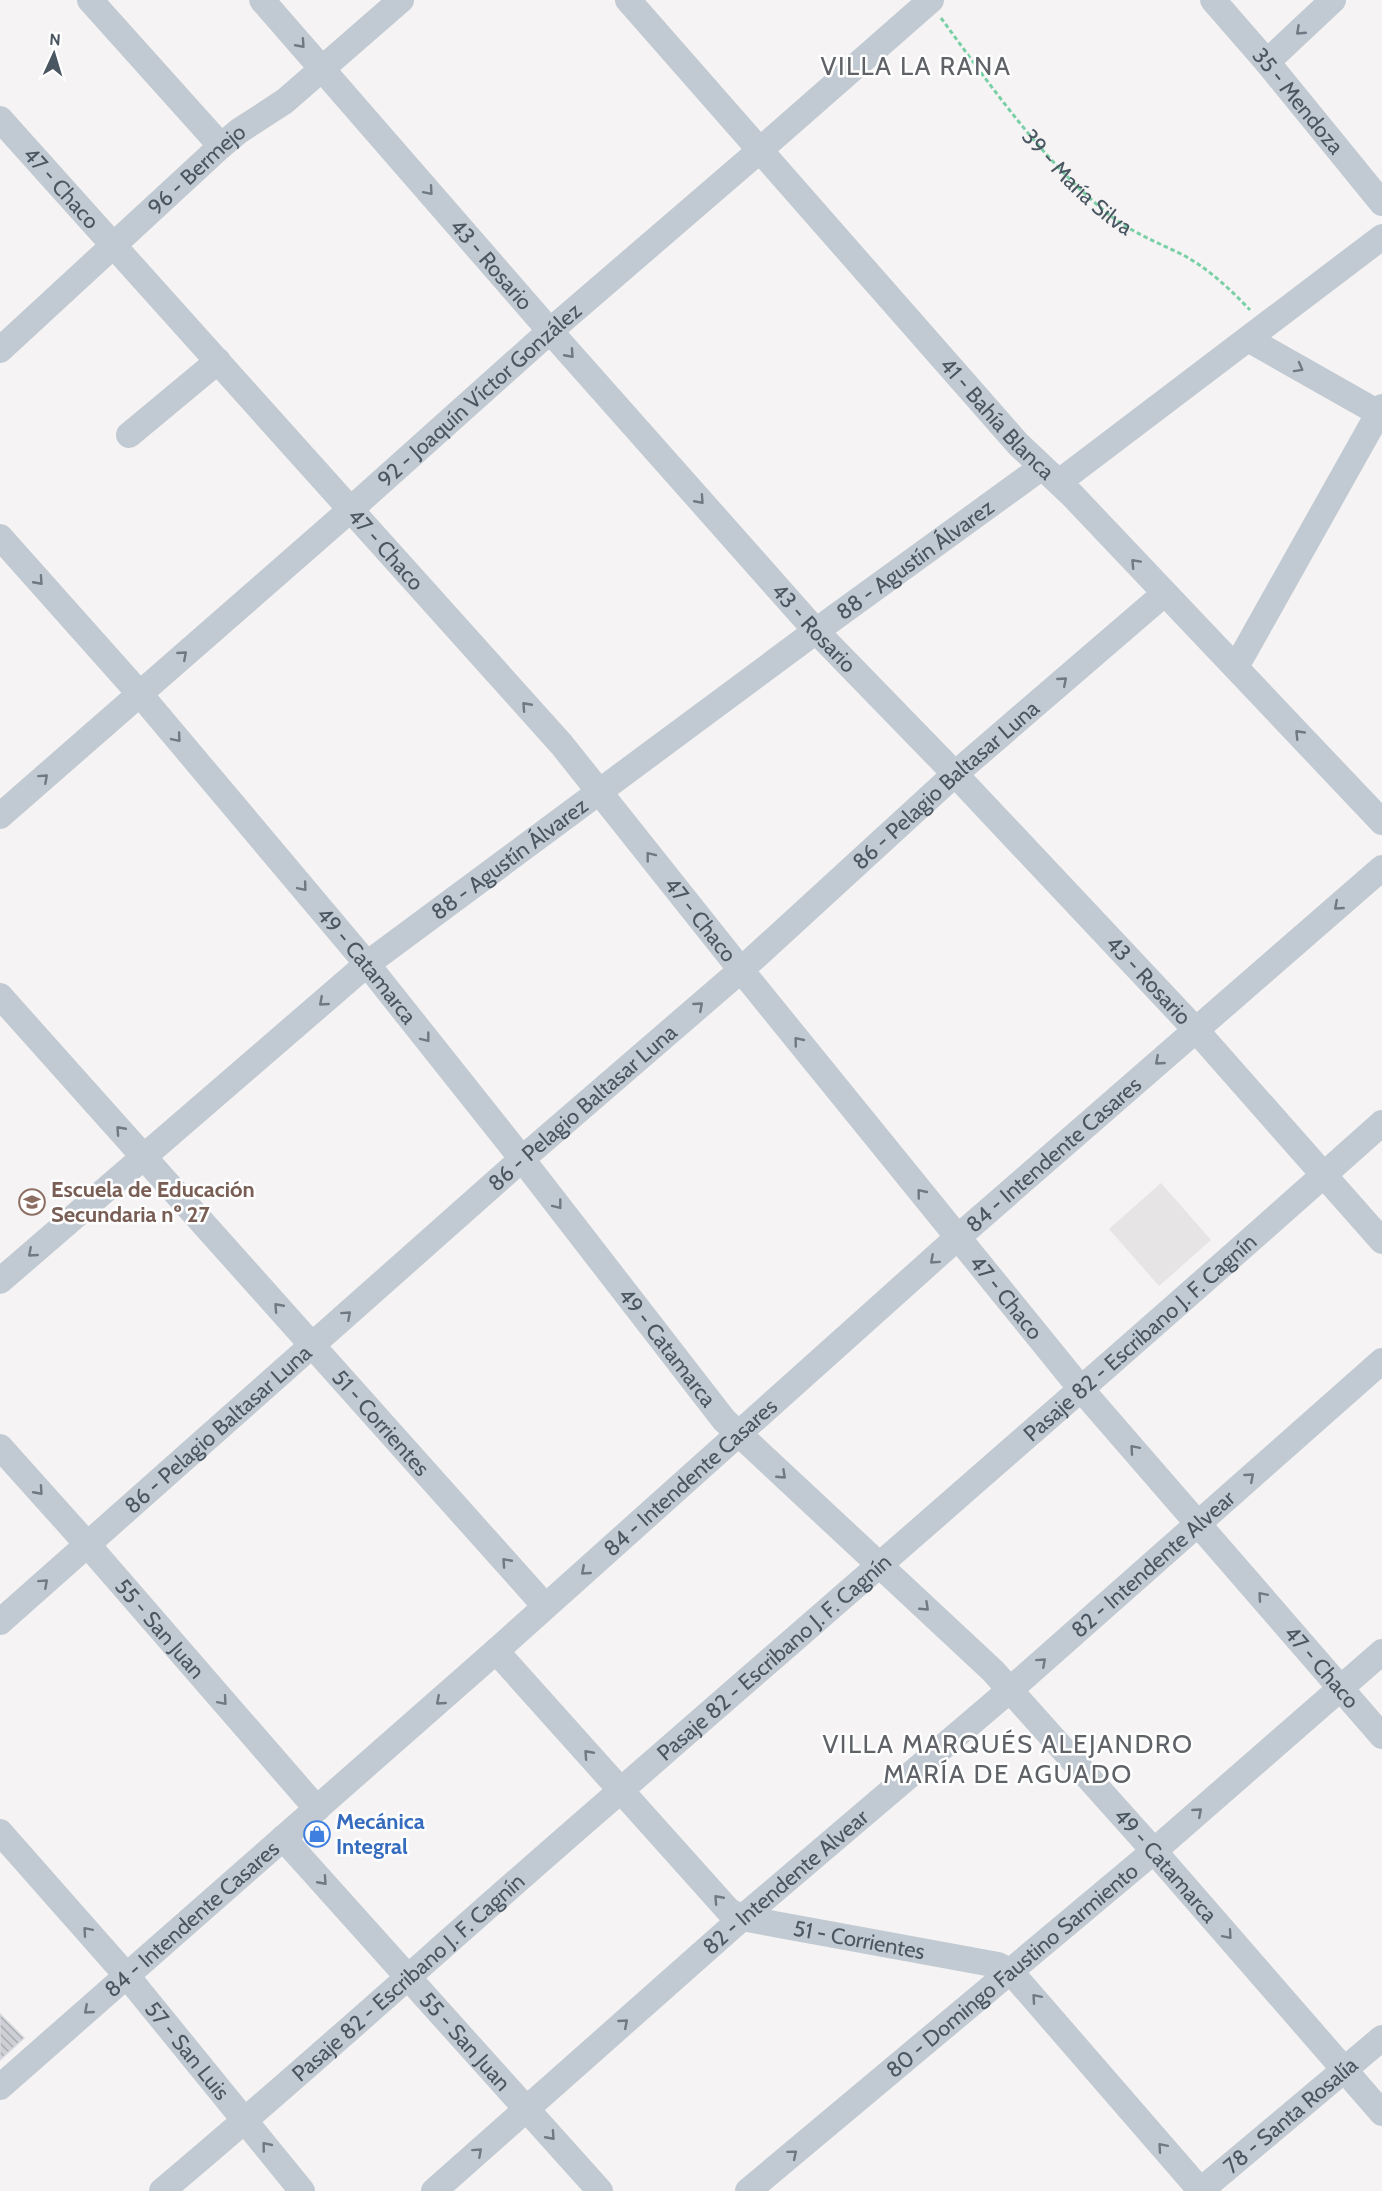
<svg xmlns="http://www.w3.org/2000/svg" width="1382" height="2191" viewBox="0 0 1382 2191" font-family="Cabin,sans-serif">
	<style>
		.education { fill: #e6e4e5 }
		.building { fill: url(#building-back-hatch); stroke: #d7d9de; stroke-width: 1.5 }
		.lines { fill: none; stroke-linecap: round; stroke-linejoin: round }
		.path { stroke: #7ad0a6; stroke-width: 3; stroke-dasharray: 4.5 3; stroke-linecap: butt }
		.minor { stroke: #c1cad2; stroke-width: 26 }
		.oneway { stroke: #6e7983 }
		.labels { text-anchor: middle; stroke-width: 5; stroke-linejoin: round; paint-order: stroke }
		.street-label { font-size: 22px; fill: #4a5661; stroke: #fff }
		.education-label { font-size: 22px; font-weight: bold; fill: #785e54; stroke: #fff; text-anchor: start }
		.shop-label { font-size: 22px; font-weight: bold; fill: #366cbe; stroke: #fff; text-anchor: start }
		.quarter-label { font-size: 26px; letter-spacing: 1.5px; fill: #5f6368; stroke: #fff }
	</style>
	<defs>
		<pattern id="building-back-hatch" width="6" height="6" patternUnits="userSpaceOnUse" patternTransform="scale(1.5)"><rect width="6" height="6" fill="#cdcfd5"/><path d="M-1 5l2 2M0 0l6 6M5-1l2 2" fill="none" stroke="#a8abb0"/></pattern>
	</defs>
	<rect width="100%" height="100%" fill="#f5f3f3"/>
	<polygon class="education" points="1161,1183 1211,1240 1159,1286 1109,1229"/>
	<polygon class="building" points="0,2014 24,2038 0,2060"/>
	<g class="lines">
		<path class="path" id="s1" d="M941 18C991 86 1041 159 1107 213 1130 232 1157 242 1183 255 1209 269 1230 289 1250 310"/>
		<g class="minor">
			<polyline points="90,0 221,146"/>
			<path id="s2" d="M262 0 550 331 816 631 955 774 1195 1029 1382 1241"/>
			<path id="s3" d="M628 0 1018 444 1072 495 1382 822"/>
			<path id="s4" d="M1213 0 1267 62 1382 203"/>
			<polyline points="1267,62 1333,0"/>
			<path id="s5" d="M0 119 562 745 741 970 1081 1389 1382 1736"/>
			<polyline points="1248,339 1382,415"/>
			<path id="s6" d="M0 350 221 146 239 131 285 101 401 0"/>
			<polyline points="129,435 218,361"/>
			<polyline points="1059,482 1382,237"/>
			<path id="s7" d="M0 537 139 693 367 964 522 1159 724 1420 993 1671 1154 1851 1382 2113"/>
			<polyline points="1236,667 1382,407"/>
			<path id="s8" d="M0 816 350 510 550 331 759 151 931 0"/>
			<path id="s9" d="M0 996 545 1606"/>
			<path id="s10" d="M0 1281 367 964 816 631 1042 467"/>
			<path id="s11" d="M0 1447 87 1544 317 1809"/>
			<path id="s12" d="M0 1622 522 1159 741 970 955 774 1164 594"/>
			<path id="s13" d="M496 1651 728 1910 742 1918 998 1965 1011 1972 1201 2191"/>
			<path id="s14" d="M0 1832 127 1976 302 2191"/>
			<path id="s15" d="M283 1838 600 2191"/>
			<path id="s16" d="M0 2087 496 1651 957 1238 1382 868"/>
			<path id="s17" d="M162 2191C312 2065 456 1933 604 1805 864 1578 1125 1353 1382 1123"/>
			<path id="s18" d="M434 2191 742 1918 1011 1689 1382 1361"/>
			<path id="s19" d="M748 2191 1154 1851 1382 1652"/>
			<path id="s20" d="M1200 2191 1382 2038"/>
		</g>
	</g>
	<defs><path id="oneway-chevron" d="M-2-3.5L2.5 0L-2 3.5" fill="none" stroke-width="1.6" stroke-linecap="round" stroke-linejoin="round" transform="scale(1.5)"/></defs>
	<g class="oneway">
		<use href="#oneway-chevron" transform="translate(1300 31) rotate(137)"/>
		<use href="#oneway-chevron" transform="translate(301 44) rotate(48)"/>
		<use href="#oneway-chevron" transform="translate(429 191) rotate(49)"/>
		<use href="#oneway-chevron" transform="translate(570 354) rotate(48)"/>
		<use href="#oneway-chevron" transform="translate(1299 368) rotate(29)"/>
		<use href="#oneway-chevron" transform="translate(700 500) rotate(48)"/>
		<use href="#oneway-chevron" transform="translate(1135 563) rotate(-133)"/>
		<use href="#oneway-chevron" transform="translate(39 581) rotate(48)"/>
		<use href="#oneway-chevron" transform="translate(183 655) rotate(-41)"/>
		<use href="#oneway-chevron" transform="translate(1063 681) rotate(-41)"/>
		<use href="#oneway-chevron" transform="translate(526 706) rotate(-132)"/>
		<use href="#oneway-chevron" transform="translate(1299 734) rotate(-134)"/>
		<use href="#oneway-chevron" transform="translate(177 738) rotate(50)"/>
		<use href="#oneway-chevron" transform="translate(44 778) rotate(-42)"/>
		<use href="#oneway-chevron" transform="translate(650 856) rotate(-128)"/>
		<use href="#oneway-chevron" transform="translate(303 887) rotate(50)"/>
		<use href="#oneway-chevron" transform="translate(1338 906) rotate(139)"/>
		<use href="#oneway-chevron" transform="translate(323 1002) rotate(139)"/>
		<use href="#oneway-chevron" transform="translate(699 1006) rotate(-41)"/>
		<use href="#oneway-chevron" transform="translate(426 1038) rotate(52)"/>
		<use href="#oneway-chevron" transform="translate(798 1041) rotate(-129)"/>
		<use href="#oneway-chevron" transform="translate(1159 1061) rotate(139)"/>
		<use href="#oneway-chevron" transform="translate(120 1130) rotate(-132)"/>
		<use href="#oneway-chevron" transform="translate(921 1193) rotate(-129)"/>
		<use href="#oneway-chevron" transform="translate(558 1205) rotate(52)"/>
		<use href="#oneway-chevron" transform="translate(32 1253) rotate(139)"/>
		<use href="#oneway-chevron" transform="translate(934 1260) rotate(138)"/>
		<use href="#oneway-chevron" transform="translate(278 1307) rotate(-132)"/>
		<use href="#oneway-chevron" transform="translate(347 1315) rotate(-42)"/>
		<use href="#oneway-chevron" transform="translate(1134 1449) rotate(-131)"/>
		<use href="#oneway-chevron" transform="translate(782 1475) rotate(43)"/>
		<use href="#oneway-chevron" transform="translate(1250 1477) rotate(-41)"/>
		<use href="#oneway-chevron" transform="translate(39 1491) rotate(48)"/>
		<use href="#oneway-chevron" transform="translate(506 1562) rotate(-132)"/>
		<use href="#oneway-chevron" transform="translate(585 1571) rotate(139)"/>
		<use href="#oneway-chevron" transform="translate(44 1583) rotate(-42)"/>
		<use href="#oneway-chevron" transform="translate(1262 1596) rotate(-131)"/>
		<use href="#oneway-chevron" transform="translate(925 1607) rotate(43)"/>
		<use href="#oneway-chevron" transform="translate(1042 1662) rotate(-42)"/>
		<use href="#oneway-chevron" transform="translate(223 1701) rotate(49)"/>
		<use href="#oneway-chevron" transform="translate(440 1701) rotate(139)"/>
		<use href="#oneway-chevron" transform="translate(588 1754) rotate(-132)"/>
		<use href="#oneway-chevron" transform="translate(1198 1812) rotate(-41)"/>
		<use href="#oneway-chevron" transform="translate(323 1881) rotate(48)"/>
		<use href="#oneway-chevron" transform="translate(718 1899) rotate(-132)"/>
		<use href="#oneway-chevron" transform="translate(87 1931) rotate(-131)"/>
		<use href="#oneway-chevron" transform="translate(1228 1935) rotate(49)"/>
		<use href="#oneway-chevron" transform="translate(1036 1998) rotate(-131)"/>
		<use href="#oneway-chevron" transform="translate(88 2010) rotate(139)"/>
		<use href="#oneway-chevron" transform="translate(624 2023) rotate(-41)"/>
		<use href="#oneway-chevron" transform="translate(551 2136) rotate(48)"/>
		<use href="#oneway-chevron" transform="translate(266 2146) rotate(-129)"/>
		<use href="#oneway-chevron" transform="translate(1162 2147) rotate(-131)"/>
		<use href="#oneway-chevron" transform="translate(478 2152) rotate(-42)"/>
		<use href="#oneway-chevron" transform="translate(793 2154) rotate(-40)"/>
	</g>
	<defs>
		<g id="school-ring" transform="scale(1.35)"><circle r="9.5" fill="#fff" stroke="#8d6e63" stroke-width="1.5"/><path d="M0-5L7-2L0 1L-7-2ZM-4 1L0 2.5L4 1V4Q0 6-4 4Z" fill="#8d6e63"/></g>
		<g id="shop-ring" transform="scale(1.35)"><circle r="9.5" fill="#fff" stroke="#3f7fe0" stroke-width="1.5"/><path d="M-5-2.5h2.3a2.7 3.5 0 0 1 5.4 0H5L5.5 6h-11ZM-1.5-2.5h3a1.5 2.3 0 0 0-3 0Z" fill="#3f7fe0"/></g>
	</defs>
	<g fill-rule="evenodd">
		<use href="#school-ring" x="32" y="1202"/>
		<use href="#shop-ring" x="317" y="1834"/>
	</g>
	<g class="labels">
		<g class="street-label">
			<text dy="8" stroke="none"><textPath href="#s4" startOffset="132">35 - Mendoza</textPath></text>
			<text dy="8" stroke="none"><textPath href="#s6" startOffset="267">96 - Bermejo</textPath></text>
			<text dy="8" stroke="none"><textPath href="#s1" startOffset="214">39 - María Silva</textPath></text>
			<text dy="8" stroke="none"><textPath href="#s5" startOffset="92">47 - Chaco</textPath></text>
			<text dy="8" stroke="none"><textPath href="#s2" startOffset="350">43 - Rosario</textPath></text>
			<text dy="8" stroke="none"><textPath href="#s8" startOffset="638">92 - Joaquín Víctor González</textPath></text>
			<text dy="8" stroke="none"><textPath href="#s3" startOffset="558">41 - Bahía Blanca</textPath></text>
			<text dy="8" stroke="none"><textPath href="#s5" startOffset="578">47 - Chaco</textPath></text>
			<text dy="8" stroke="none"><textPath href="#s10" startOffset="1166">88 - Agustín Álvarez</textPath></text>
			<text dy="8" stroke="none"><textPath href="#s2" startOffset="836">43 - Rosario</textPath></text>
			<text dy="8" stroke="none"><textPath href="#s12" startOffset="1263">86 - Pelagio Baltasar Luna</textPath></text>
			<text dy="8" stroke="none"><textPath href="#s10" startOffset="662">88 - Agustín Álvarez</textPath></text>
			<text dy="8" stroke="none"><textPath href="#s5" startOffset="1064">47 - Chaco</textPath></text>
			<text dy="8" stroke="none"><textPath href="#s7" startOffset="564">49 - Catamarca</textPath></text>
			<text dy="8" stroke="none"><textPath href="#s2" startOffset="1322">43 - Rosario</textPath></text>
			<text dy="8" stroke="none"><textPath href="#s12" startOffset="777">86 - Pelagio Baltasar Luna</textPath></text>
			<text dy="8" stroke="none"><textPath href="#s16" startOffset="1407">84 - Intendente Casares</textPath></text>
			<text dy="8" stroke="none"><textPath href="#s5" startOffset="1550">47 - Chaco</textPath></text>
			<text dy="8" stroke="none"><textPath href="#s17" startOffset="1298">Pasaje 82 - Escribano J. F. Cagnín</textPath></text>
			<text dy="8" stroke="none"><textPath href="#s7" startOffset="1050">49 - Catamarca</textPath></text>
			<text dy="8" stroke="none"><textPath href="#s9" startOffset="572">51 - Corrientes</textPath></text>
			<text dy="8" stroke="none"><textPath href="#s12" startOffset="291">86 - Pelagio Baltasar Luna</textPath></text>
			<text dy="8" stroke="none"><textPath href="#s16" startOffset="921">84 - Intendente Casares</textPath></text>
			<text dy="8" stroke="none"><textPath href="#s18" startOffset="954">82 - Intendente Alvear</textPath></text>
			<text dy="8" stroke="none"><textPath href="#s11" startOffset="242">55 - San Juan</textPath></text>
			<text dy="8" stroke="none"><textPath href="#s17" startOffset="812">Pasaje 82 - Escribano J. F. Cagnín</textPath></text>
			<text dy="8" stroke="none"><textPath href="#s5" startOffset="2036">47 - Chaco</textPath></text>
			<text dy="8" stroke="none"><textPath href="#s7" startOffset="1770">49 - Catamarca</textPath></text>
			<text dy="8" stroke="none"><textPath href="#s18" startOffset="468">82 - Intendente Alvear</textPath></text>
			<text dy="8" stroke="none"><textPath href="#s16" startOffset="255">84 - Intendente Casares</textPath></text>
			<text dy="8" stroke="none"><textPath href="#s13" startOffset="483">51 - Corrientes</textPath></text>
			<text dy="8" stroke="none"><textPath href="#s19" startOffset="344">80 - Domingo Faustino Sarmiento</textPath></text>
			<text dy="8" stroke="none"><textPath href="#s17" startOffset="326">Pasaje 82 - Escribano J. F. Cagnín</textPath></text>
			<text dy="8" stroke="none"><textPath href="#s15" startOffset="273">55 - San Juan</textPath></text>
			<text dy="8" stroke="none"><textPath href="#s14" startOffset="288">57 - San Luis</textPath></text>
			<text dy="8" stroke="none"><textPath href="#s20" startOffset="118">78 - Santa Rosalía</textPath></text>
		</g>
		<g class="education-label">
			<text x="51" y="1197">Escuela de Educación<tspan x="51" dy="25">Secundaria nº 27</tspan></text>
		</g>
		<g class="shop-label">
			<text x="336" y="1829">Mecánica<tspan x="336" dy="25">Integral</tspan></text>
		</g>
		<g class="quarter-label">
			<text x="916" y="75">VILLA LA RANA</text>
			<text x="1008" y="1753">VILLA MARQUÉS ALEJANDRO<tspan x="1008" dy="30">MARÍA DE AGUADO</tspan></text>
		</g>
	</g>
	<g transform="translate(54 54) rotate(4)" stroke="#ffffff" stroke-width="4.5" paint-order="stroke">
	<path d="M0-4.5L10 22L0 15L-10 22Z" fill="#4a5661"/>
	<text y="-9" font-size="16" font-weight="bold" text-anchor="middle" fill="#4a5661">N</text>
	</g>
</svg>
